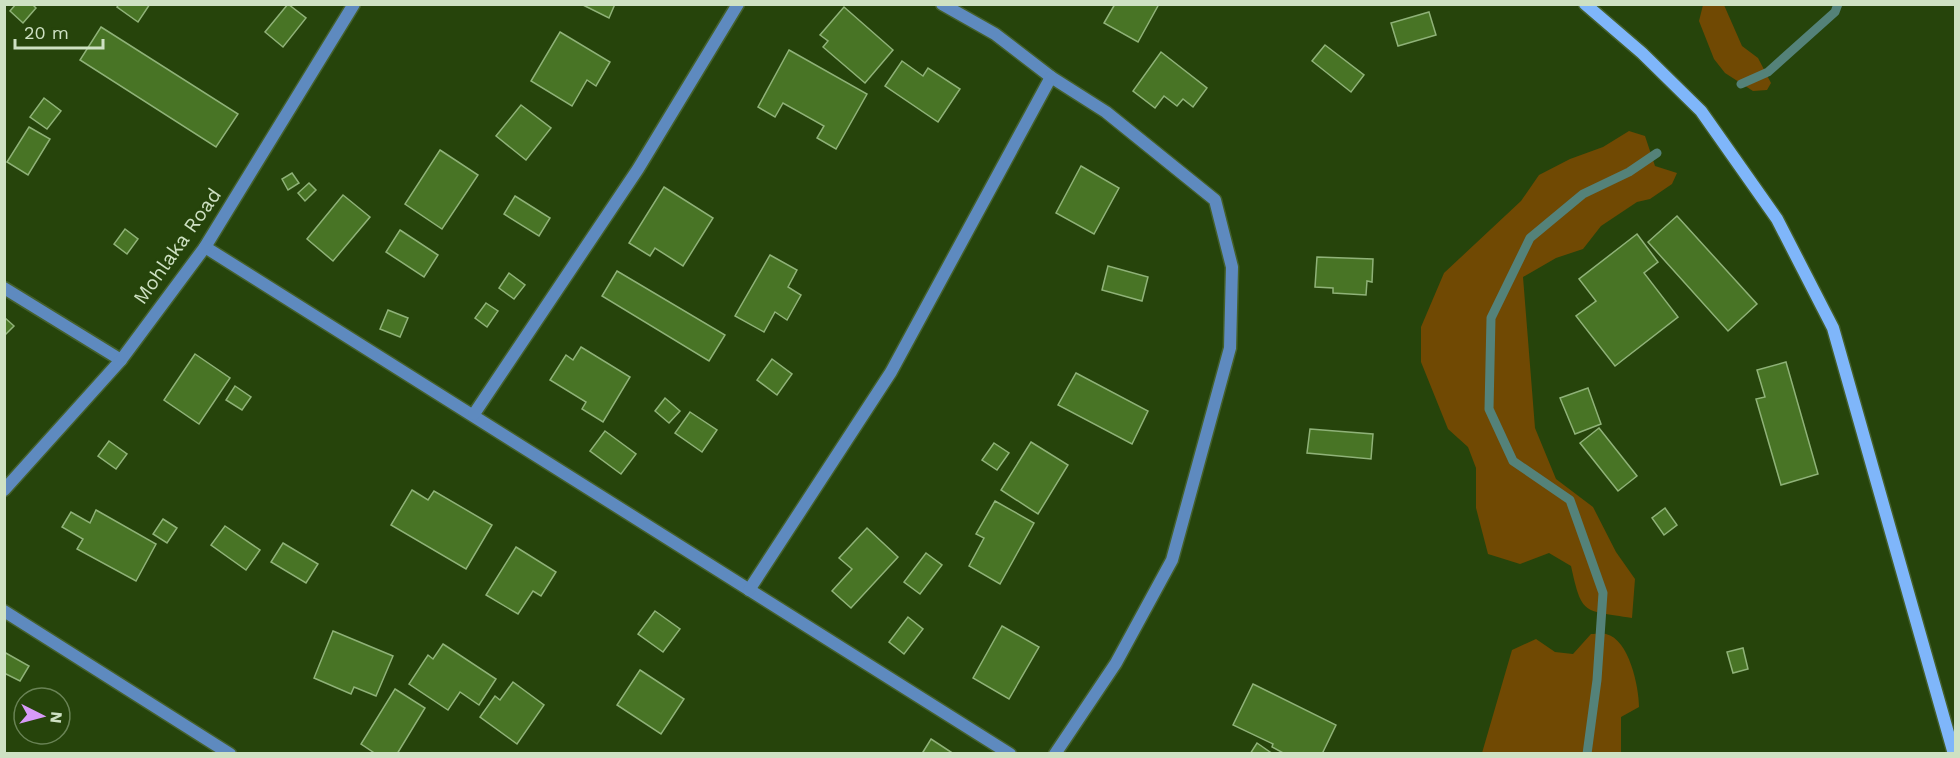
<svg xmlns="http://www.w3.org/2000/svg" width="1960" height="758" viewBox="0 0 1960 758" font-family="'Work Sans',sans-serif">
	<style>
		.green { fill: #704903 }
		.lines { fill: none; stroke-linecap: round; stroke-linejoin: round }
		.stream { stroke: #548279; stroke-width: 9 }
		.building { fill: #487425; stroke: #8fb278; stroke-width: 1.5 }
		.street-casing { stroke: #44602c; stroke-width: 15 }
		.secondary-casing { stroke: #44602c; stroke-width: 15 }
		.street { stroke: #5e8abf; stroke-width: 12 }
		.secondary { stroke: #7fb6fa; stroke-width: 12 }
		.labels { text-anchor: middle; stroke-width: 4.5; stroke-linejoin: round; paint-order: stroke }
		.street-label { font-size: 20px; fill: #cee1c3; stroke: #26440b }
	</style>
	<rect width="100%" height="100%" fill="#26440b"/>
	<g class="green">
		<polygon points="1703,5 1724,5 1742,46 1758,58 1771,83 1767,90 1753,91 1725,73 1714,59 1699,21"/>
		<path d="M1629 131 1645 136 1655 166 1677 173 1672 184 1650 199 1637 202 1601 226 1583 249 1556 258 1523 277 1535 428 1556 479 1593 507 1616 552 1635 579 1632 618C1583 610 1582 616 1571 566L1549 553 1520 564 1488 554 1476 508V468L1468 447 1448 429 1421 362V327L1444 273 1521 201 1539 175 1570 159 1603 147Z"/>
		<path d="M1591 634C1595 634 1601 633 1606 634 1629 639 1639 687 1639 707L1621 717V753H1482L1512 650 1536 639 1555 652 1573 654Z"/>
	</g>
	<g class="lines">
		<g class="stream">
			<polyline points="1741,84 1768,72 1835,12 1838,4"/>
			<polyline points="1587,754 1597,680 1603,593 1570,500 1513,461 1489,409 1491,318 1530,238 1583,194 1629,172 1657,153"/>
		</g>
	</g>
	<g class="building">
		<polygon points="16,4 32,4 36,8 23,23 10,11"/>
		<polygon points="119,4 150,4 138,22 117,7"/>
		<polygon points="288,4 306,18 283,47 265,32"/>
		<polygon points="581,4 615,4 609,18"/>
		<polygon points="1115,4 1159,4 1138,42 1104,23"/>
		<polygon points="844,7 893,50 865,83 823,47 828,41 820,35"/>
		<polygon points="1429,12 1436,35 1398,46 1391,23"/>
		<polygon points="101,27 238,114 216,147 80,60"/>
		<polygon points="560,32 610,62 596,86 587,80 572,106 531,81"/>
		<polygon points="1325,45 1364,75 1351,92 1312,61"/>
		<polygon points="789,50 867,94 836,149 817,138 824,126 783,103 775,117 758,107"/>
		<polygon points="1161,52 1207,88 1193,107 1183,99 1177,106 1164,96 1155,108 1133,91"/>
		<polygon points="902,61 923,76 928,68 960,89 938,122 885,86"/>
		<polygon points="44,98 61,111 47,129 30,117"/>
		<polygon points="521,105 551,128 526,160 496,136"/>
		<polygon points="29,127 50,139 28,175 7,162"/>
		<polygon points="440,150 478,175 442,229 405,204"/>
		<polygon points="1081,166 1119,188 1094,234 1056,213"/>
		<polygon points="292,173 299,183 288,190 282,179"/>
		<polygon points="309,183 316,190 305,201 298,193"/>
		<polygon points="664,187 713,218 683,266 655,248 650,256 629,243"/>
		<polygon points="343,195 370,217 333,261 307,239"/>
		<polygon points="515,196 550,218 539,236 504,214"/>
		<polygon points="1677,216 1757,304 1728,331 1648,242"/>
		<polygon points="125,229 138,239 127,254 114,244"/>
		<polygon points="400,230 438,255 424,277 386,252"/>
		<polygon points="1637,234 1658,262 1644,273 1678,317 1615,366 1576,316 1596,301 1579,279"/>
		<polygon points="770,255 797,270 788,287 801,295 787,320 775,312 764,332 735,316"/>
		<polygon points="1317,257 1373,259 1372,282 1367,281 1366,295 1333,293 1333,288 1315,287"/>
		<polygon points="1108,266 1148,277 1142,301 1102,290"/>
		<polygon points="617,271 725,335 709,361 602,296"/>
		<polygon points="509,273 525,285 514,299 499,288"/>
		<polygon points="486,303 498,311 487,327 475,318"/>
		<polygon points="388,310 408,318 400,337 380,329"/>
		<polygon points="4,317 14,326 4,336"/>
		<polygon points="581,347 630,377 603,422 582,409 586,402 550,380 566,355 573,360"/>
		<polygon points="195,354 230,378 199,424 164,400"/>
		<polygon points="772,359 792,374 777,395 757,380"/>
		<polygon points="1786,362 1818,474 1781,485 1756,399 1765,397 1757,370"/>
		<polygon points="1076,373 1148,411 1132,444 1058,405"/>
		<polygon points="235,386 251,397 242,410 226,400"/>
		<polygon points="1588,388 1601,424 1575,434 1560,398"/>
		<polygon points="665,398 680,411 669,423 655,411"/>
		<polygon points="690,412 717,430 702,452 675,433"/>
		<polygon points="1599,428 1637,476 1618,491 1580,443"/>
		<polygon points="1310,429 1373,434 1371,459 1307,453"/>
		<polygon points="605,431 636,454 621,474 590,451"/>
		<polygon points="109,441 127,454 116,469 98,456"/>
		<polygon points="1031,442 1068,465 1038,514 1001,490"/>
		<polygon points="994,443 1009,453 997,470 982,460"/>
		<polygon points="412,490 428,500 434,491 492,525 466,569 391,525"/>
		<polygon points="995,501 1034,523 1000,584 969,566 984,538 976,534"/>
		<polygon points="1665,508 1677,525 1664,535 1652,518"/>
		<polygon points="96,510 156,544 136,581 77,549 83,539 62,527 71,512 90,523"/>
		<polygon points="163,519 177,528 167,543 153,534"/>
		<polygon points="225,526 260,550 246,570 211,545"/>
		<polygon points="867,528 898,557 851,608 832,591 852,569 839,558"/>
		<polygon points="283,543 318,564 306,583 271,562"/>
		<polygon points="516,547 556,572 541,596 533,591 518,614 486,595"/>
		<polygon points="926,553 942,565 920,594 904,582"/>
		<polygon points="655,611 680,629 663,652 638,634"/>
		<polygon points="908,617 923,629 904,654 889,642"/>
		<polygon points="1002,626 1039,647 1009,699 973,678"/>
		<polygon points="333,631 393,656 376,696 354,687 351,694 314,678"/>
		<polygon points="443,644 496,679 479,705 460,692 448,710 409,684 428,655 433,659"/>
		<polygon points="1743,648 1748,669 1733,673 1727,652"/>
		<polygon points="4,652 29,666 20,681 4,673"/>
		<polygon points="640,670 684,699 661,734 617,705"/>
		<polygon points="513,682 544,705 517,744 480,717 495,696 500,700"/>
		<polygon points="1253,684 1336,725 1322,754 1285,754 1272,747 1273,744 1233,725"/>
		<polygon points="395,689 425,708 397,754 376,754 361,744"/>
		<polygon points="931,739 954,754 925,754 923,752"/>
		<polygon points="1257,743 1273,754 1250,754"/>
	</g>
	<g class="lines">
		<g class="street-casing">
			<g id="street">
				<polyline points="942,4 995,34 1051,77 1106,112 1215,200 1232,267 1230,348 1172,560 1116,663 1055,754"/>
				<polyline points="205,247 1010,754"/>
				<polyline points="4,288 121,360"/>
				<polyline points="474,414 638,169 738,4"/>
				<polyline points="4,490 121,360 205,247 354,4"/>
				<polyline points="749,590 891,372 1051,77"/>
				<polyline points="4,611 230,754"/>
			</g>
		</g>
		<g class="secondary-casing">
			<polyline id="secondary" points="1585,4 1642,53 1701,111 1777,219 1833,328 1954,754"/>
		</g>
		<use href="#street" class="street"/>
		<use href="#secondary" class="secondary"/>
	</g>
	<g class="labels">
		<g class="street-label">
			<text transform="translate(177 246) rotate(-55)" y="7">Mohlaka Road</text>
		</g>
	</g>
	<rect width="1960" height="758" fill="none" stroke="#cee1c3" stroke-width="12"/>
	<g transform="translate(42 716) rotate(96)"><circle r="28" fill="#26440b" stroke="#698355" stroke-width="1.5"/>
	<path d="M0-4.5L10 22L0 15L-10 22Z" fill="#d89af8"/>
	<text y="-9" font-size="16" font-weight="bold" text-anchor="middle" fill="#cee1c3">N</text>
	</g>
	<path d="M15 39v9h88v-9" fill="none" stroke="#cee1c3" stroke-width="3"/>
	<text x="24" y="39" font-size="18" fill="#cee1c3" stroke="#26440b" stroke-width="4.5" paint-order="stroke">20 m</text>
</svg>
